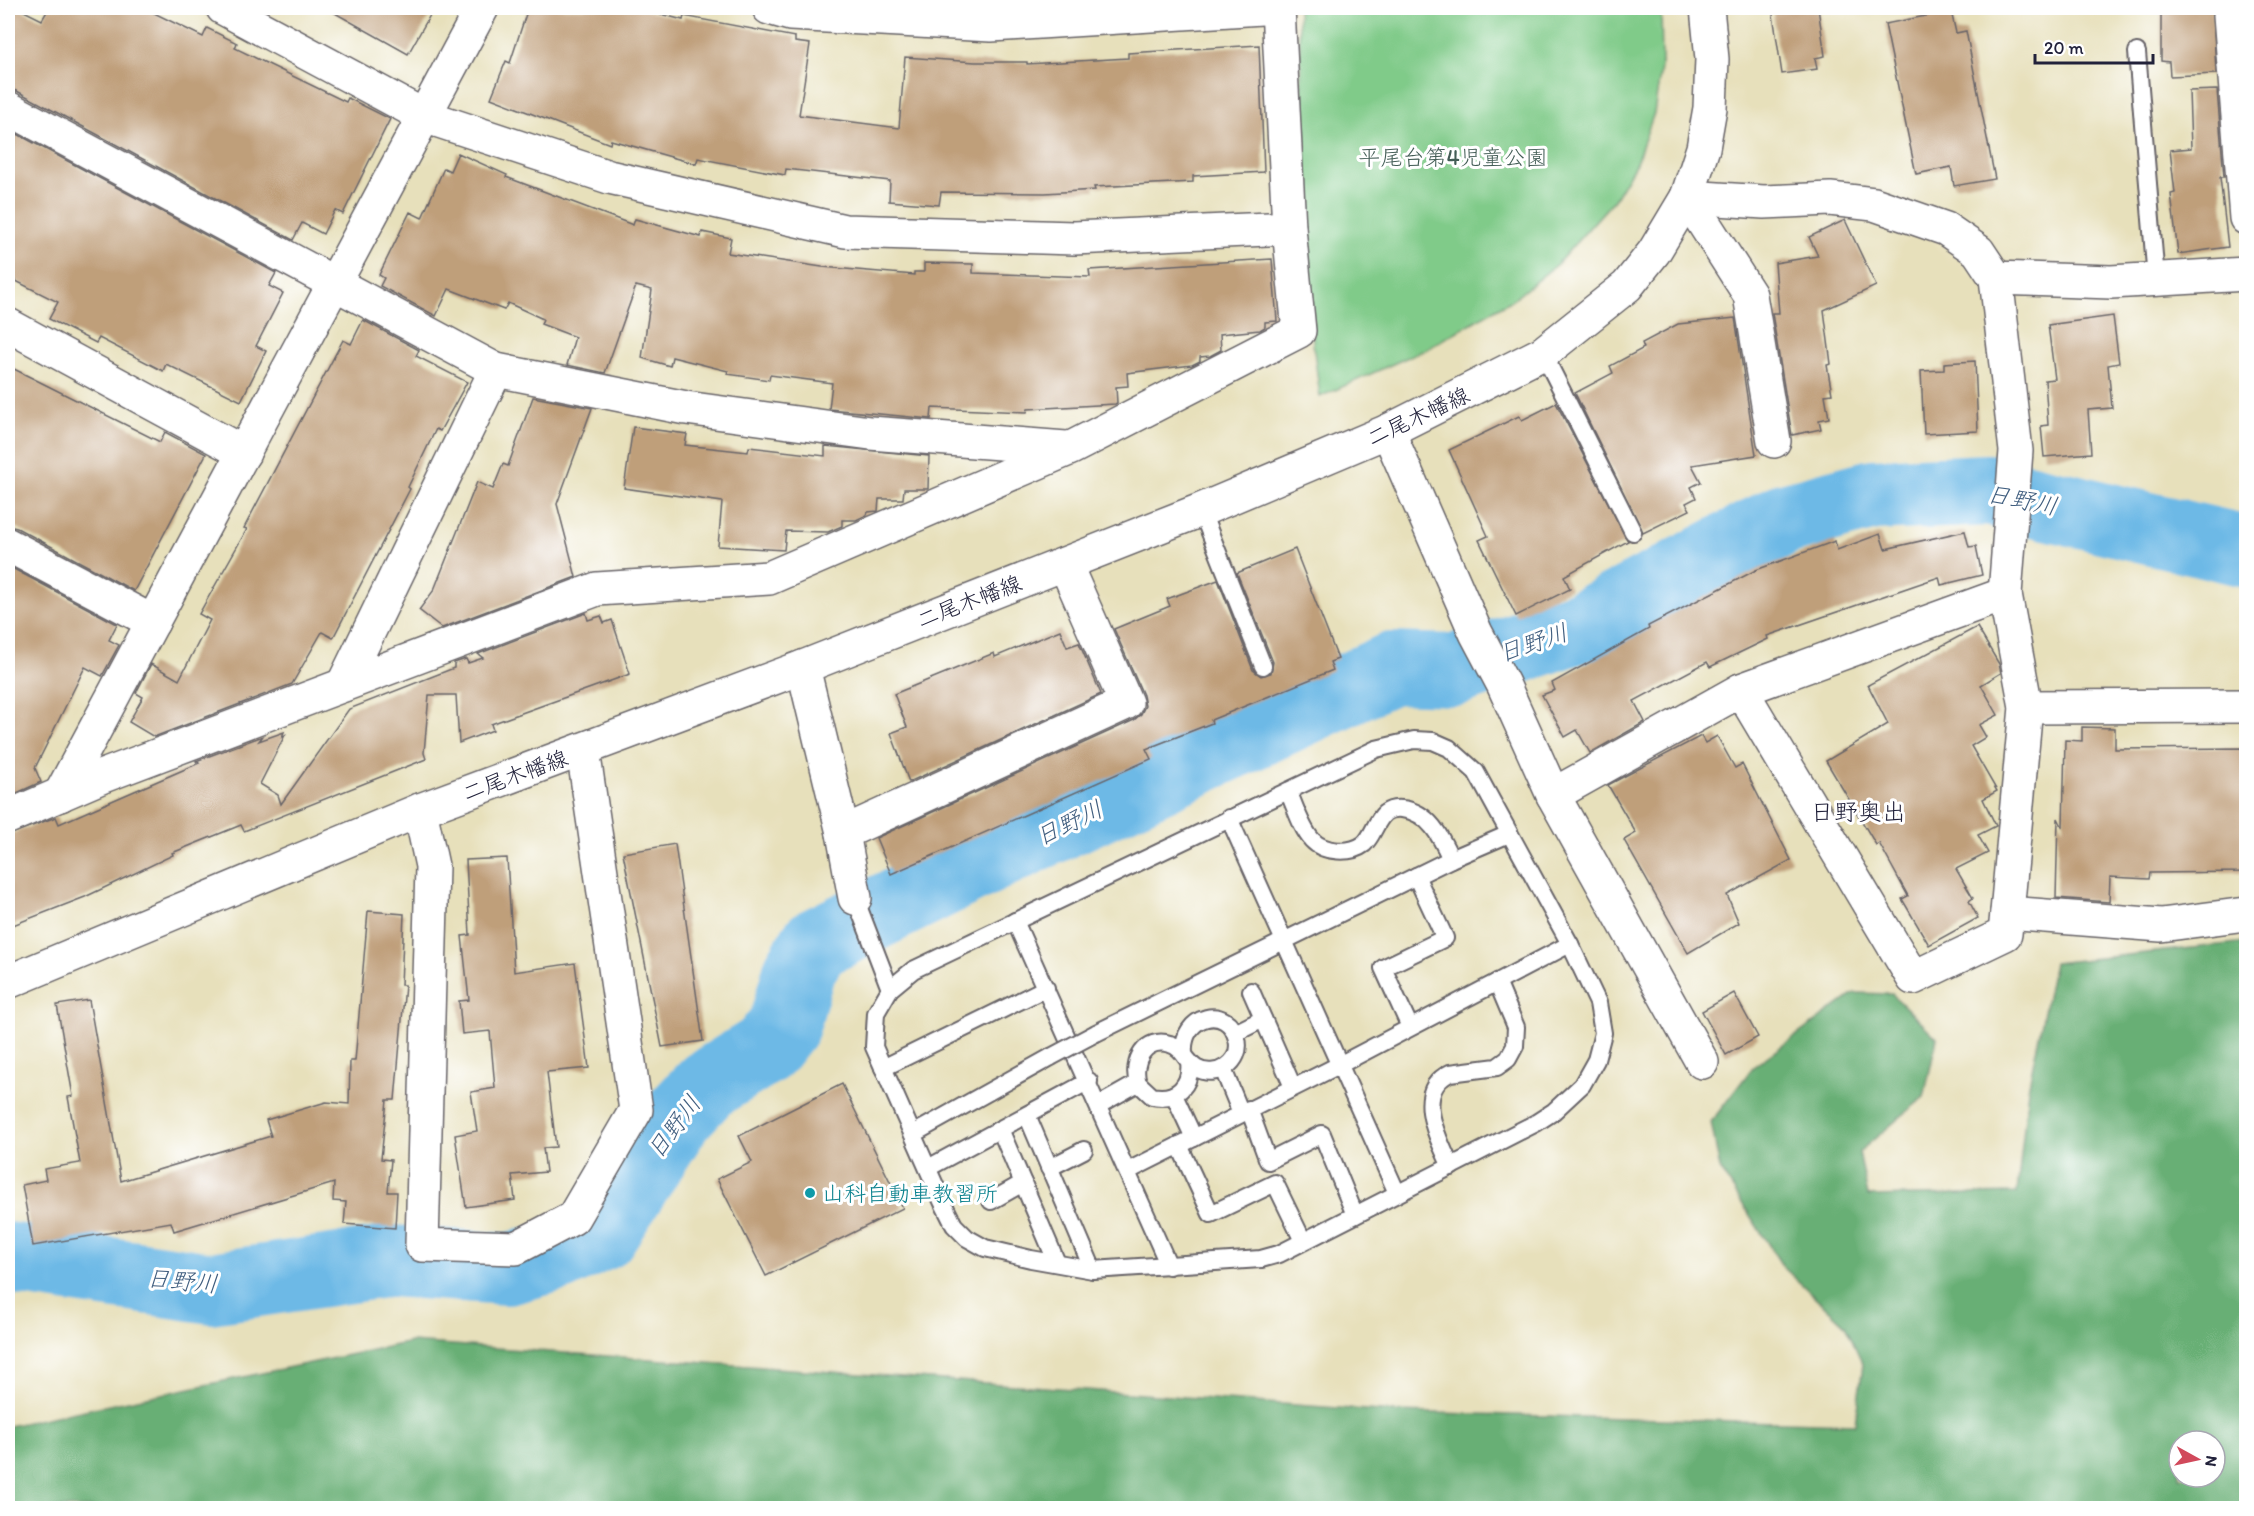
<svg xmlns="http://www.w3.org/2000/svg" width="2254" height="1516" viewBox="0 0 2254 1516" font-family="Itim,'Klee One',sans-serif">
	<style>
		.green { fill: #80cb89; stroke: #517662; stroke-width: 1.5 }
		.forest { fill: #68af75; stroke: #456858; stroke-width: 1.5; fill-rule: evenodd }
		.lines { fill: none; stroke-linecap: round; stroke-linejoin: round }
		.river { stroke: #6db9e6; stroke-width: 72 }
		.building { fill: #bf9f7a }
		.service-casing { stroke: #676468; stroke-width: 20 }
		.minor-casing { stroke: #676468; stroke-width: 36 }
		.secondary-casing { stroke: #676468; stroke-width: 36 }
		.service { stroke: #fff; stroke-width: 16 }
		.minor { stroke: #fff; stroke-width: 33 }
		.secondary { stroke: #fff; stroke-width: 33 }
		.service-bridge-casing { stroke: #676468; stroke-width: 20; stroke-linecap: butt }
		.service-bridge { stroke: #fff; stroke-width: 16 }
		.culture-dot { fill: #0f9aa8; stroke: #fff; stroke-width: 2 }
		.labels { text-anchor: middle; stroke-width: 6; stroke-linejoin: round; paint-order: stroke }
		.park-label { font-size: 22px; fill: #435d56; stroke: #fff }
		.street-label { font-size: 22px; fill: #22223b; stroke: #fff }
		.culture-label { font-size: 22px; fill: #0d838f; stroke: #fff; text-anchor: start }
		.water-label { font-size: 24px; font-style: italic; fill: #405e7f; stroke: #fff }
		.neighbourhood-label { font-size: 24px; fill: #22223b; stroke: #fff }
	</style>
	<rect width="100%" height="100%" fill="#fff"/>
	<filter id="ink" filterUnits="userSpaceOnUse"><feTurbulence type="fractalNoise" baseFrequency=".0167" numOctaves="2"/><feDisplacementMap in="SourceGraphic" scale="12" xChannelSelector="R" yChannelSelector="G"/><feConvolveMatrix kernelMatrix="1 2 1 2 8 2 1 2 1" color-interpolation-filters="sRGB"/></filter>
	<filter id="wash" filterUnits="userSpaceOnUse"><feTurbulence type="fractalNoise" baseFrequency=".008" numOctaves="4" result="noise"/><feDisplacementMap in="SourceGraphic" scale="24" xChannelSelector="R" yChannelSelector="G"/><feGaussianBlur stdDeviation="1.35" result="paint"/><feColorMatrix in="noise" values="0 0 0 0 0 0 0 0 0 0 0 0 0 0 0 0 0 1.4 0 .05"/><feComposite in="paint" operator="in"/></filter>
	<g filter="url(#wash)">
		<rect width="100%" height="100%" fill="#e7e0bb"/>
		<polygon class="green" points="1298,8 1661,8 1662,61 1654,113 1636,163 1614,200 1557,264 1514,299 1426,349 1320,397 1313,343"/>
		<path class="forest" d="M2246 942V1508H8V1426L411 1342 1395 1412 1855 1424 1863 1364 1845 1325 1783 1267 1720 1169 1711 1122 1753 1067 1855 993 1892 994 1937 1038 1924 1097 1859 1152 1868 1196 2017 1193 2028 1089 2054 963ZM2179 1441H2215V1477H2179Z"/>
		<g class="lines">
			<polyline class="river" points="8,1258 211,1288 392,1261 507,1269 560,1255 601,1235 678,1116 707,1085 765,1049 784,1025 799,971 815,944 999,853 1392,668 1455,670 1584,625 1784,519 1873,495 1988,490 2246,551"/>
		</g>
		<g id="blocks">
			<g class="building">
				<polygon points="8,8 18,8 42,20 49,8 144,8 203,37 207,28 237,43 235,48 346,102 348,98 390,119 343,214 335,210 323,234 302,223 293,240 17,91 8,89"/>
				<polygon points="326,8 434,8 408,54"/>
				<polygon points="528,8 638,8 683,20 684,16 795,37 795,42 810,44 799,115 899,128 905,57 975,62 1027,62 1027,64 1128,58 1128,53 1259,45 1264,172 1193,176 1193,182 1094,187 1095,190 1045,193 941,192 939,205 889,201 890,181 786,169 785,175 698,158 696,164 611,140 610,144 491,98 506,61 510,63"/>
				<polygon points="1772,8 1818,8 1825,56 1815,58 1817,69 1782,74"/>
				<polygon points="2161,8 2213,8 2216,74 2170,76 2169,62 2161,61"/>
				<polygon points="1951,11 1956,33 1966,31 1995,179 1954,186 1951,167 1916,174 1885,24"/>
				<polygon points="2217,90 2224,177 2220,177 2228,247 2178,254 2171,194 2175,193 2170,150 2191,148 2189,91"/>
				<polygon points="8,129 276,273 269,286 283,293 256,346 266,351 241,401 166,364 163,371 99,338 96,343 49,319 58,302 8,277"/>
				<polygon points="458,153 507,175 506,177 633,225 635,219 701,237 702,232 731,238 728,253 822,267 914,275 914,272 924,272 924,263 973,264 973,273 1090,277 1089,270 1272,259 1277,321 1265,322 1265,327 1260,330 1220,334 1221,350 1210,356 1200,357 1200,361 1192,365 1127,373 1128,386 1116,387 1117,403 1115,404 1028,409 1027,412 932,408 931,419 829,409 832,383 770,375 769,380 727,374 728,371 672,357 670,366 642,358 652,290 636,286 605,373 567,365 575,337 541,324 543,319 508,303 504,310 449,289 436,316 380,286 384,278 379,275 410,212 422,218 444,168 450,171"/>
				<polygon points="1845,220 1876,286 1824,310 1831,364 1827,365 1832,394 1825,395 1829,418 1819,420 1821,429 1792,435 1772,313 1779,313 1775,263 1818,256 1809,237"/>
				<polygon points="2113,316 2119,363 2108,365 2112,408 2088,410 2091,453 2044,457 2041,426 2048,425 2045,380 2055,379 2048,325"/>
				<polygon points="1735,318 1756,455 1692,465 1701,482 1691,487 1696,498 1686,503 1690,510 1643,533 1575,393 1613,373 1610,366 1644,348 1642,343 1678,324"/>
				<polygon points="363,320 419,350 416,356 467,382 440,431 436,429 408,487 410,489 333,638 322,632 292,684 154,737 129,722 143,697 136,693 151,664 179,680 210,620 199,614 247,529 244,528 343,340 351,344"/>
				<polygon points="1975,361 1978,431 1924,434 1921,371 1944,370 1944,363"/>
				<polygon points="8,366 160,442 165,432 206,454 134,591 17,528 8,526"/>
				<polygon points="533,397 592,408 557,504 576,577 442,628 419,610 434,590 477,482 493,489 503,464 508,466"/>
				<polygon points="1556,403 1628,541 1564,576 1570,589 1516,616 1479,540 1488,536 1449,450 1519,416 1522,420"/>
				<polygon points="633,427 687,434 685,445 748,452 749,447 825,456 825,446 929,456 928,489 904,489 903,499 879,499 878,511 868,512 867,515 856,520 842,520 842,526 828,532 786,531 784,550 718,546 722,502 624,488"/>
				<polygon points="1965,531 1969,547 1976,546 1982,575 1941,585 1939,577 1767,636 1768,639 1710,667 1707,662 1634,701 1645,722 1590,753 1577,730 1565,737 1542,695 1555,690 1552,683 1649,629 1648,626 1756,570 1835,541 1837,550 1880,534 1885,549"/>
				<polygon points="1295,549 1338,659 1330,662 1333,670 1211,720 1212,723 1146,749 1151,759 891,874 876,838 1134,720 1141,714 1145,706 1143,695 1114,629 1170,606 1167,599 1218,580 1253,670 1261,676 1271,673 1273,662 1237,573"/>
				<polygon points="8,566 117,624 109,640 119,645 102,676 85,667 35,768 41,782 8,797"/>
				<polygon points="586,613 588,620 601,616 604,623 612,620 630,674 491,724 493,730 459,743 456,695 429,695 424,753 426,759 244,831 241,825 172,853 173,855 85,897 8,927 8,835 56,817 59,824 199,763 196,761 263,736 259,741 284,732 282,737 285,735 260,784 278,795 281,804 349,709 454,668 454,663 466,659 468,663 483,658 478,654"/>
				<polygon points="1977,627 1999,664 2001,673 1981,685 1998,715 1979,725 1986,737 1971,746 1997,791 1983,799 1996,826 1978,835 1988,853 1956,869 1973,898 1969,901 1978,918 1929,945 1902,899 1908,896 1879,843 1876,845 1826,761 1888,724 1868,685"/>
				<polygon points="1060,630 1067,647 1079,643 1101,694 909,782 891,733 907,727 894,694 994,653 995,657"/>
				<polygon points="2082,727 2115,728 2115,749 2247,748 2247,872 2150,873 2149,879 2110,877 2109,902 2056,898 2058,818 2063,828 2065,740 2082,741"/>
				<polygon points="1701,736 1705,743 1717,736 1735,768 1742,764 1791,860 1727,895 1739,923 1688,953 1624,840 1636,833 1608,785"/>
				<polygon points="675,844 703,1041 662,1047 623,853"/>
				<polygon points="507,858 514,972 575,963 589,1068 547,1072 556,1147 543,1148 546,1172 512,1175 515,1200 466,1207 455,1135 477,1131 471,1092 495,1088 490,1031 462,1034 459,1001 469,1000 462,936 470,935 466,860"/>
				<polygon points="368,911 404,914 401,985 405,985 395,1100 387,1100 381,1159 391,1160 388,1192 397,1192 395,1228 344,1224 346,1202 333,1201 334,1183 174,1231 171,1222 33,1246 22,1185 46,1180 44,1169 80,1163 68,1097 73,1096 57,1005 89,1000 121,1181 271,1136 266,1120 326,1102 349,1104 350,1061 355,1061"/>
				<polygon points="1734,993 1758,1037 1726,1055 1702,1011"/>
				<polygon points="842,1084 903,1208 766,1276 717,1179 752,1162 739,1136"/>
			</g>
		</g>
	</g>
	<g filter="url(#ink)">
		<use href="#blocks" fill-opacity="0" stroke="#676468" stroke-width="1.5"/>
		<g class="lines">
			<g class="service-casing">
				<g id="service">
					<polyline points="2137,52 2156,279"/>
					<polyline points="1543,353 1633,532"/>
					<polyline points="1201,510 1263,666"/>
					<polygon points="1414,740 1433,741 1449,748 1476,772 1570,944 1598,1003 1603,1033 1596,1060 1582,1085 1553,1112 1536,1123 1279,1254 1261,1259 1093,1270 1031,1259 985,1248 967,1238 954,1225 942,1201 874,1047 876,1013 890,989 913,970 1376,749"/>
					<path d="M1288 791C1295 806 1301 828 1312 840 1324 853 1351 854 1364 844 1373 836 1375 822 1385 813 1390 809 1395 808 1402 809 1429 812 1441 837 1451 859"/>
					<polyline points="1229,818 1397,1193"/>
					<polyline points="855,898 890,989"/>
					<polyline points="1015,921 1169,1266"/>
					<polyline points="1251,991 1293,1087"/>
					<polyline points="1410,1027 1383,968 1445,938 1416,876"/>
					<polyline points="1096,1033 1451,859 1509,834"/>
					<polyline points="1235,1033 1263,1019"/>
					<path d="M1184 1053C1181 1015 1228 1003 1237 1039 1243 1062 1216 1080 1196 1068 1185 1061 1184 1048 1170 1044 1145 1036 1131 1062 1138 1083L1152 1096C1177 1101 1192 1085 1189 1061"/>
					<polyline points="883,1068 1046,988"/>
					<polyline points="1223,1069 1241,1113"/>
					<polyline points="1174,1095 1194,1138"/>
					<polyline points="1099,1105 1138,1083"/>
					<polyline points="1249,1109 1268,1161 1322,1134 1355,1215"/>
					<polyline points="1027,1115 1093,1270"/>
					<polyline points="1000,1129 1057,1263"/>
					<polyline points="913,1134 1051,1057"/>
					<polyline points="1179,1145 1211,1214 1275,1183 1303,1241"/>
					<path d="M1451 1167C1439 1140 1412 1091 1450 1073L1497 1067 1508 1059 1515 1046 1516 1027 1497 982"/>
					<polyline points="928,1168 1089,1081"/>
					<polyline points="1049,1168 1084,1150"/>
					<polyline points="1128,1171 1341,1064 1570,944"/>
					<polyline points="991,1201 1023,1183"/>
				</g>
			</g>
			<g class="minor-casing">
				<g id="minor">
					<polyline points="223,8 424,116 609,177 845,231 1074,238 1289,228"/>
					<polyline points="769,8 790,14 991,25 1262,8"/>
					<polyline points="2246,14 2230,15 2246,218"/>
					<polyline points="8,108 496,370 686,408 870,433 1066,448"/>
					<polyline points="1687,197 1764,202 1830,199 1874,204 1946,229 1978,251 1996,278 2111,282 2246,274"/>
					<polyline points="1687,197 1750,295 1774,441"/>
					<polyline points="8,325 244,453"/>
					<polyline points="1388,431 1476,633 1503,684 1553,795 1702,1062"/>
					<polyline points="8,545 153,622"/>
					<polyline points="803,667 843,833 855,898"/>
					<polyline points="343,685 496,370"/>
					<polyline points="1741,690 1913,978 2005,934 2026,707 2005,594 2016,451 1996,278"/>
					<polyline points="2026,707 2246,706"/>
					<polyline points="60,795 482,8"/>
					<polyline points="1553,795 1741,690 2005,594"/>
					<polyline points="420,810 432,866 422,1245 516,1248 573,1218 636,1110 583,750"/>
					<polyline points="8,817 103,776 597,589 769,578 1071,448 1299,331 1289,228 1278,8"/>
					<polyline points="843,833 1126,703 1065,564"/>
					<polyline points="2007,913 2161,925 2246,914"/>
				</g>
			</g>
			<g class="secondary-casing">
				<polyline id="secondary" points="8,982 420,810 803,667 1201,510 1388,431 1543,353 1627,286 1654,252 1687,197 1703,148 1710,108 1712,59 1707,8"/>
			</g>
			<use href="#service" class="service"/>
			<use href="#minor" class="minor"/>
			<use href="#secondary" class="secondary"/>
			<g class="service-bridge-casing">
				<polyline id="service-bridge" points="1051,1057 1096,1033"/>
			</g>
			<use href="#service-bridge" class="service-bridge"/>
		</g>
	</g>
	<circle class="culture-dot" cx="810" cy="1193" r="6"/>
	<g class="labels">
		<g class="park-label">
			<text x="1453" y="165">平尾台第4児童公園</text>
		</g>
		<g class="street-label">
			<text transform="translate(1418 416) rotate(-25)" y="8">二尾木幡線</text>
			<text transform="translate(969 601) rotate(-21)" y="8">二尾木幡線</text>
			<text transform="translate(515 775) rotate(-20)" y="8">二尾木幡線</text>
		</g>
		<g class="culture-label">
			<text x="822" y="1201">山科自動車教習所</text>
		</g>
		<g class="water-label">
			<text transform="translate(2022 500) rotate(11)" y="8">日野川</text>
			<text transform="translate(1533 643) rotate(-19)" y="8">日野川</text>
			<text transform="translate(1069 823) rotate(-26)" y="8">日野川</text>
			<text transform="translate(674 1127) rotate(-53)" y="8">日野川</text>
			<text transform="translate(182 1281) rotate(5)" y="8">日野川</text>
		</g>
		<g class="neighbourhood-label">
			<text x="1858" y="820">日野奥出</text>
		</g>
	</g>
	<rect width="2254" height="1516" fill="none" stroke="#fff" stroke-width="30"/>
	<g transform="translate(2197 1459) rotate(98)"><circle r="28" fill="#ffffff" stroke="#a7a7b1" stroke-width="1.5"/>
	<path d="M0-4.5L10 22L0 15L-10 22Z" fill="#d1495b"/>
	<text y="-9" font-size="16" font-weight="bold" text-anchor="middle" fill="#22223b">N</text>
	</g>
	<path d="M2035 54v9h118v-9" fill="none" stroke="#22223b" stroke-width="3"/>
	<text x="2044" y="54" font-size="18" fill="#22223b" stroke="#ffffff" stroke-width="4.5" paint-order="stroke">20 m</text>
</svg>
